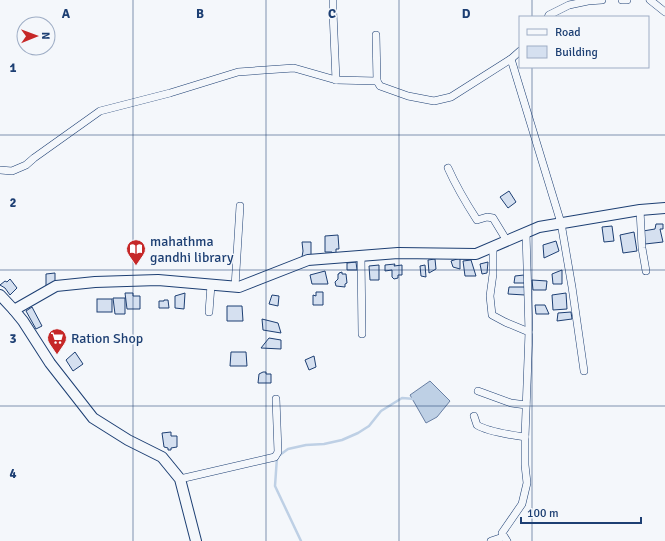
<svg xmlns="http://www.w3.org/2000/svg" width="665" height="541" viewBox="0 0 665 541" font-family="Signika,sans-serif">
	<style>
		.water { fill: #bed0e5; stroke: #687fa3 }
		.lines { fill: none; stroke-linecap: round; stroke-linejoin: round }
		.stream { stroke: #bed0e5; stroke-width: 2.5 }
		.building { fill: #d5e0f0; stroke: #1d3f73 }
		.street-casing { stroke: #1d3f73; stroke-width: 8 }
		.secondary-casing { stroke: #1d3f73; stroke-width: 12 }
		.street { stroke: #f4f7fb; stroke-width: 7 }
		.secondary { stroke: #f4f7fb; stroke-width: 10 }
		.grid { fill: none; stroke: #1d3f73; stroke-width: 1; stroke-opacity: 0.55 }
		.labels { text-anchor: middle; stroke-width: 3; stroke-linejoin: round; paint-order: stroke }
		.poi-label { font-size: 14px; fill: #1d3f73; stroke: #f4f7fb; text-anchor: start }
		.grid-label { font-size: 13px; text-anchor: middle; font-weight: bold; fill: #1d3f73; stroke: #f4f7fb; stroke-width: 3; stroke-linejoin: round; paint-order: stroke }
	</style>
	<rect width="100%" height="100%" fill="#f4f7fb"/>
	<polygon class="water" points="430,381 450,401 437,417 426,423 410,395"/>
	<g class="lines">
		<polyline class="stream" points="301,541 275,486 277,457 288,449 306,445 324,444 342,440 358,433 369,426 381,411 402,398 415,399"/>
	</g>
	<g class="building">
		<polygon points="509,191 516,202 508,208 500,197"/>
		<polygon points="656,224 663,224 663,229 660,229 663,242 645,244 643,231 655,229"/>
		<polygon points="612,226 614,241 604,242 602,227"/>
		<polygon points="634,232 637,251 623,253 620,235"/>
		<polygon points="338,235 339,249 336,249 336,254 332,254 332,252 325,252 325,236"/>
		<polygon points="556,241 559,251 544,258 543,245"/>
		<polygon points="302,242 311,242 311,257 302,257 303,251"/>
		<polygon points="460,258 460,269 453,267 451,261"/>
		<polygon points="435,259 436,269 429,273 428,260"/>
		<polygon points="471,260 476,276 465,276 463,261"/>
		<polygon points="356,262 357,270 347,270 347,263"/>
		<polygon points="488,262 487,273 482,274 480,264"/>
		<polygon points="395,264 394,266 402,265 402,275 398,275 398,278 394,279 392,277 392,270 385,271 385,265"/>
		<polygon points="379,265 379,280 370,280 369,266"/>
		<polygon points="425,265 426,277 421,276 420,266"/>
		<polygon points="562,270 562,284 553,284 552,274"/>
		<polygon points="325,271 328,284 312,284 310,275"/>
		<polygon points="342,272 342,274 346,274 347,283 345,284 345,287 336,286 335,282 338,279 338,274 339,274 339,273"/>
		<polygon points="55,273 55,284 46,286 46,274"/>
		<polygon points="524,275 525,283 514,283 515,276"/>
		<polygon points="10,279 17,288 10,295 5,288 0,285 5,281 7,282"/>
		<polygon points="532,280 547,281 546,290 533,290"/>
		<polygon points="509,287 525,287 525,295 508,294"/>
		<polygon points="316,292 323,292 323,305 313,305 313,295 316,296"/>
		<polygon points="125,293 133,293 133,296 140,296 140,309 127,309"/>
		<polygon points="185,293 184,309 175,308 175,296"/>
		<polygon points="566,293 567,309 553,310 552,295"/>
		<polygon points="272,295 279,296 278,306 269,304"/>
		<polygon points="113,298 125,298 125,314 115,314"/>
		<rect x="97" y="299" width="15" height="13"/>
		<polygon points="164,300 168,300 169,308 159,308 159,301 164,301"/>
		<polygon points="535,305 545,305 549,314 536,314"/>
		<polygon points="227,306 242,306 243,321 227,321"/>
		<polygon points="32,307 42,326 36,329 26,311"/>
		<polygon points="571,312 572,319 557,321 558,313"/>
		<polygon points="262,319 278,323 281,333 263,330"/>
		<polygon points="269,338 281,340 281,349 261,348"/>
		<polygon points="75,352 83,364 73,371 66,360"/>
		<polygon points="231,352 246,352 247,366 230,366"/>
		<polygon points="314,356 316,367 309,370 305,360"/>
		<polygon points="263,372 266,372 266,374 271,374 271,383 258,383 259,374"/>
		<polygon points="171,432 171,436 177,436 177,447 171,448 171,450 168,450 168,448 164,447 162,433"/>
	</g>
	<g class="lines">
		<g class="street-casing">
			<g id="street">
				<polyline points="333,0 333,12 336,80"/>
				<polyline points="622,0 627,0"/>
				<polyline points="650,0 665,12"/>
				<polyline points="548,17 549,15 569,5 588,1 602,0"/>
				<polyline points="376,35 377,81 380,86 408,96 434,101 451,97 511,59 520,51"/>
				<polyline points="511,59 561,223 572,287 584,371"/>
				<path d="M448 168C456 186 466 203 477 220L487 217 493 218 507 241"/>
				<polyline points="0,170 12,171 26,165 34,158 100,111 170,93 238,72 294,68 336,80 377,81"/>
				<polyline points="640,210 642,248 646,271"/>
				<polyline points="526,233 529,332"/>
				<polyline points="493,247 493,274 490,296 492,315 505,322 529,332 525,437 525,465 527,483 522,504 502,533 507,541"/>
				<polyline points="361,256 362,334"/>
				<polyline points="235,287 240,206"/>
				<polyline points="209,312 211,285"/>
				<polyline points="478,391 511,403 526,405"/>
				<path d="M474 416 477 425C488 432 512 435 525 437"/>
				<polyline points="180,479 275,457 278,452 276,399"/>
				<polyline points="491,541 503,537"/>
			</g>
		</g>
		<g class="secondary-casing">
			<g id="secondary">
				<polyline points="0,295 14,310 23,321 50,363 93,418 128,440 162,457 180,479 196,541"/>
				<polyline points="14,310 56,286 95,282 158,280 239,287 308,260 398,253 476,254 539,227 640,210 665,208"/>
			</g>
		</g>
		<use href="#street" class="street"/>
		<use href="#secondary" class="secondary"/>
	</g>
	<path class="grid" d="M133 0V541M266 0V541M399 0V541M532 0V17M532 67V541M0 135H665M0 270H665M0 406H665"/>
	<defs>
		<g id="library-pin" transform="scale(1)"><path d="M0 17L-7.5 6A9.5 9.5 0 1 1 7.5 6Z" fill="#c62828" stroke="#f4f7fb"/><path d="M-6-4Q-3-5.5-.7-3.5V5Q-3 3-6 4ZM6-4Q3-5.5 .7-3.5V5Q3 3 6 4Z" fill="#fff"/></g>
		<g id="supermarket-pin" transform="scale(1)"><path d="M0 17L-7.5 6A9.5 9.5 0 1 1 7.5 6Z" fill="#c62828" stroke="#f4f7fb"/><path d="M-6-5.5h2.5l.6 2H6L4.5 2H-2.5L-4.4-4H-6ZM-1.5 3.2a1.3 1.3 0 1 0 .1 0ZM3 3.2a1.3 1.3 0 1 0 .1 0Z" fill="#fff"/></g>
	</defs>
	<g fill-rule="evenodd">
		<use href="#library-pin" x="136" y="249"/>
		<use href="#supermarket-pin" x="57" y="338"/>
	</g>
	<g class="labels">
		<g class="poi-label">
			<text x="150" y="246">mahathma<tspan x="150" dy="16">gandhi library</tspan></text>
			<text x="71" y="343">Ration Shop</text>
		</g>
	</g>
	<g class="grid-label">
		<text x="66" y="18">A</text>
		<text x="200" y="18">B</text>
		<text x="332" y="18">C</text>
		<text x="466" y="18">D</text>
		<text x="13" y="72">1</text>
		<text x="13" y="207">2</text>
		<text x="13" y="343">3</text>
		<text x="13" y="478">4</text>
	</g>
	<rect x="519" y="16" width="130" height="52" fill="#f4f7fb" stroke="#9eadc5"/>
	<rect x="527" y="29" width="20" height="6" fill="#f4f7fb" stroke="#9eadc5"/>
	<text x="555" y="36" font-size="12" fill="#1d3f73">Road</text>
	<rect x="527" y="46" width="20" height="12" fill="#d5e0f0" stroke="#9eadc5"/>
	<text x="555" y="56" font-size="12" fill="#1d3f73">Building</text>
	<g transform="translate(36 36) rotate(89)"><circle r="19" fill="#f4f7fb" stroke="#9eadc5"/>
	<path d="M0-3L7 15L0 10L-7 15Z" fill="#c62828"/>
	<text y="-6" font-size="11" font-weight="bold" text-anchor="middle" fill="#1d3f73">N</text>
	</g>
	<path d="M521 517v6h120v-6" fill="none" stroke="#1d3f73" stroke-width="2"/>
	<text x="527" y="517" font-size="12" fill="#1d3f73" stroke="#f4f7fb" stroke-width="3" paint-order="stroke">100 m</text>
</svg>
